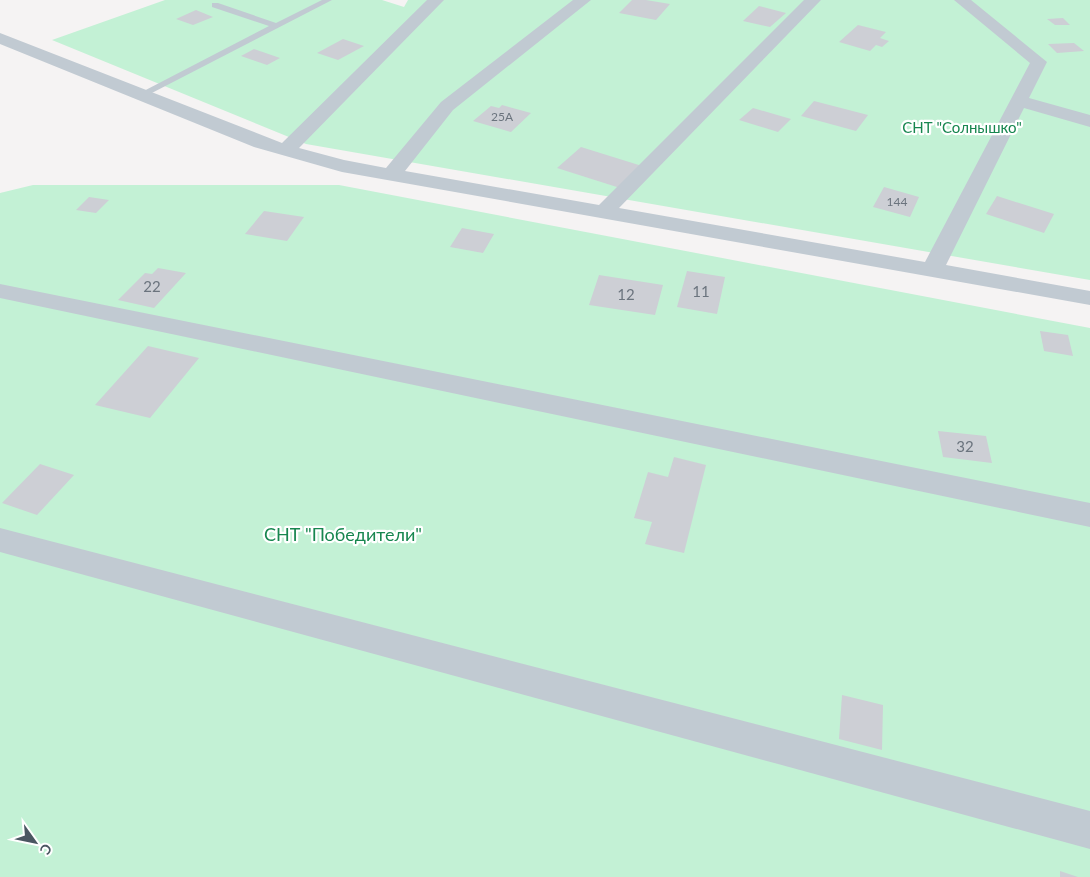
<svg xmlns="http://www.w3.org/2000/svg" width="1090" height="877" viewBox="0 0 1090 877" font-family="Lato,sans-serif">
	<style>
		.green { fill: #c3f1d5 }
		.building { fill: #cdcfd5 }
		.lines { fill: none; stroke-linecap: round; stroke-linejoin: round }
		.service { fill: #c1cad2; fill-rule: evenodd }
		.minor { fill: #c1cad2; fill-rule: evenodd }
		.labels { text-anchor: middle; stroke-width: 4.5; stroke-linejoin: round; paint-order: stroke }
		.far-number-label { font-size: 12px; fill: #6b747e }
		.far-park-label { font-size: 15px; fill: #17864f; stroke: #fff }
		.number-label { font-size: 15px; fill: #6b747e }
		.park-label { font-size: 18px; fill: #17864f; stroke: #fff }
	</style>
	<rect width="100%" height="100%" fill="#f5f3f3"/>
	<g class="green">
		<polygon points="165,0 382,0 404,7 408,0 1090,0 1090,280 306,144 52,40"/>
		<polygon points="33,185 339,185 1090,328 1090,877 0,877 0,193"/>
	</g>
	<g class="building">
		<polygon points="632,0 646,0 670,4 656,20 619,13"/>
		<polygon points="759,6 786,13 770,27 743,21"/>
		<polygon points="196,10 213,17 193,25 176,19"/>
		<polygon points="1063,18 1070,25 1055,25 1047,19"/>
		<polygon points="858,25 886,32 880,38 889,41 882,47 876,45 870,51 839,42"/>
		<polygon points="343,39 364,46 338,60 317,53"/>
		<polygon points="1074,43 1084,51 1057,53 1048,44"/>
		<polygon points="254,49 280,58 267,65 241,56"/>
		<polygon points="814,101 868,115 856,131 801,116"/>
		<polygon points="502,105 531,113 511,132 473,121 491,106 499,108"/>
		<polygon points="753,108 791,119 778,132 739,120"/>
		<polygon points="581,147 642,166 620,188 557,168"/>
		<polygon points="884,187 919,197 910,217 873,207"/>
		<polygon points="997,196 1054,214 1044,233 986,214"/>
		<polygon points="89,197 109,200 96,213 76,210"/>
		<polygon points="264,211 304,217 287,241 245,234"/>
		<polygon points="462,228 494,234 483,253 450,247"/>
		<polygon points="158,268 186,273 154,308 118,300 145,273 152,274"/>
		<polygon points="687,271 725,277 717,314 677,307"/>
		<polygon points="599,275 663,285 655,315 589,305"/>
		<polygon points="1040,331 1068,335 1073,356 1044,351"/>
		<polygon points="148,346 199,358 150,418 95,405"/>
		<polygon points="938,431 986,436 992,463 943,457"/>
		<polygon points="674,457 706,465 684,553 645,544 652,522 634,518 648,472 668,477"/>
		<polygon points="40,464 74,475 37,515 2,503"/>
		<polygon points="842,695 883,705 882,750 839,739"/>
		<polygon points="1060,871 1078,877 1060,877"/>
	</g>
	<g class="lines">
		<polygon class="service" points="322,0 332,0 146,96 140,96 138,94 269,26 212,7 212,3 218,3 276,23"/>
		<g class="minor">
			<polygon points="427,0 444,0 299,148 344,160 386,168 441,102 573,0 591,0 453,110 405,171 599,205 804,0 821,0 619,208 925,262 1030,63 954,0 971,0 1047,62 1029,98 1090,115 1090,127 1024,108 946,265 1090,291 1090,305 342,172 254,147 0,44 0,33 282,143"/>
			<polygon points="0,284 1090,503 1090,527 0,298"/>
			<polygon points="0,528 1090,811 1090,849 0,552"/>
		</g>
	</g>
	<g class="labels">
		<g class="far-number-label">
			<text x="502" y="121">25А</text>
			<text x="897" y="206">144</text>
		</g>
		<g class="far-park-label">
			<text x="962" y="133">СНТ "Солнышко"</text>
		</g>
		<g class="number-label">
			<text x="152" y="292">22</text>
			<text x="701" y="297">11</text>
			<text x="626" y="300">12</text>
			<text x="965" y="452">32</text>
		</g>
		<g class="park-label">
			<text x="343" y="541">СНТ "Победители"</text>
		</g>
	</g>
	<g transform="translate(35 842) rotate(123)" stroke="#ffffff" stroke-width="4" paint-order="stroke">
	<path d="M0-4L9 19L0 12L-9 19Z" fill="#4a5661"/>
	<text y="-8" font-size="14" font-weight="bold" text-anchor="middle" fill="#4a5661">С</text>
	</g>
</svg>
